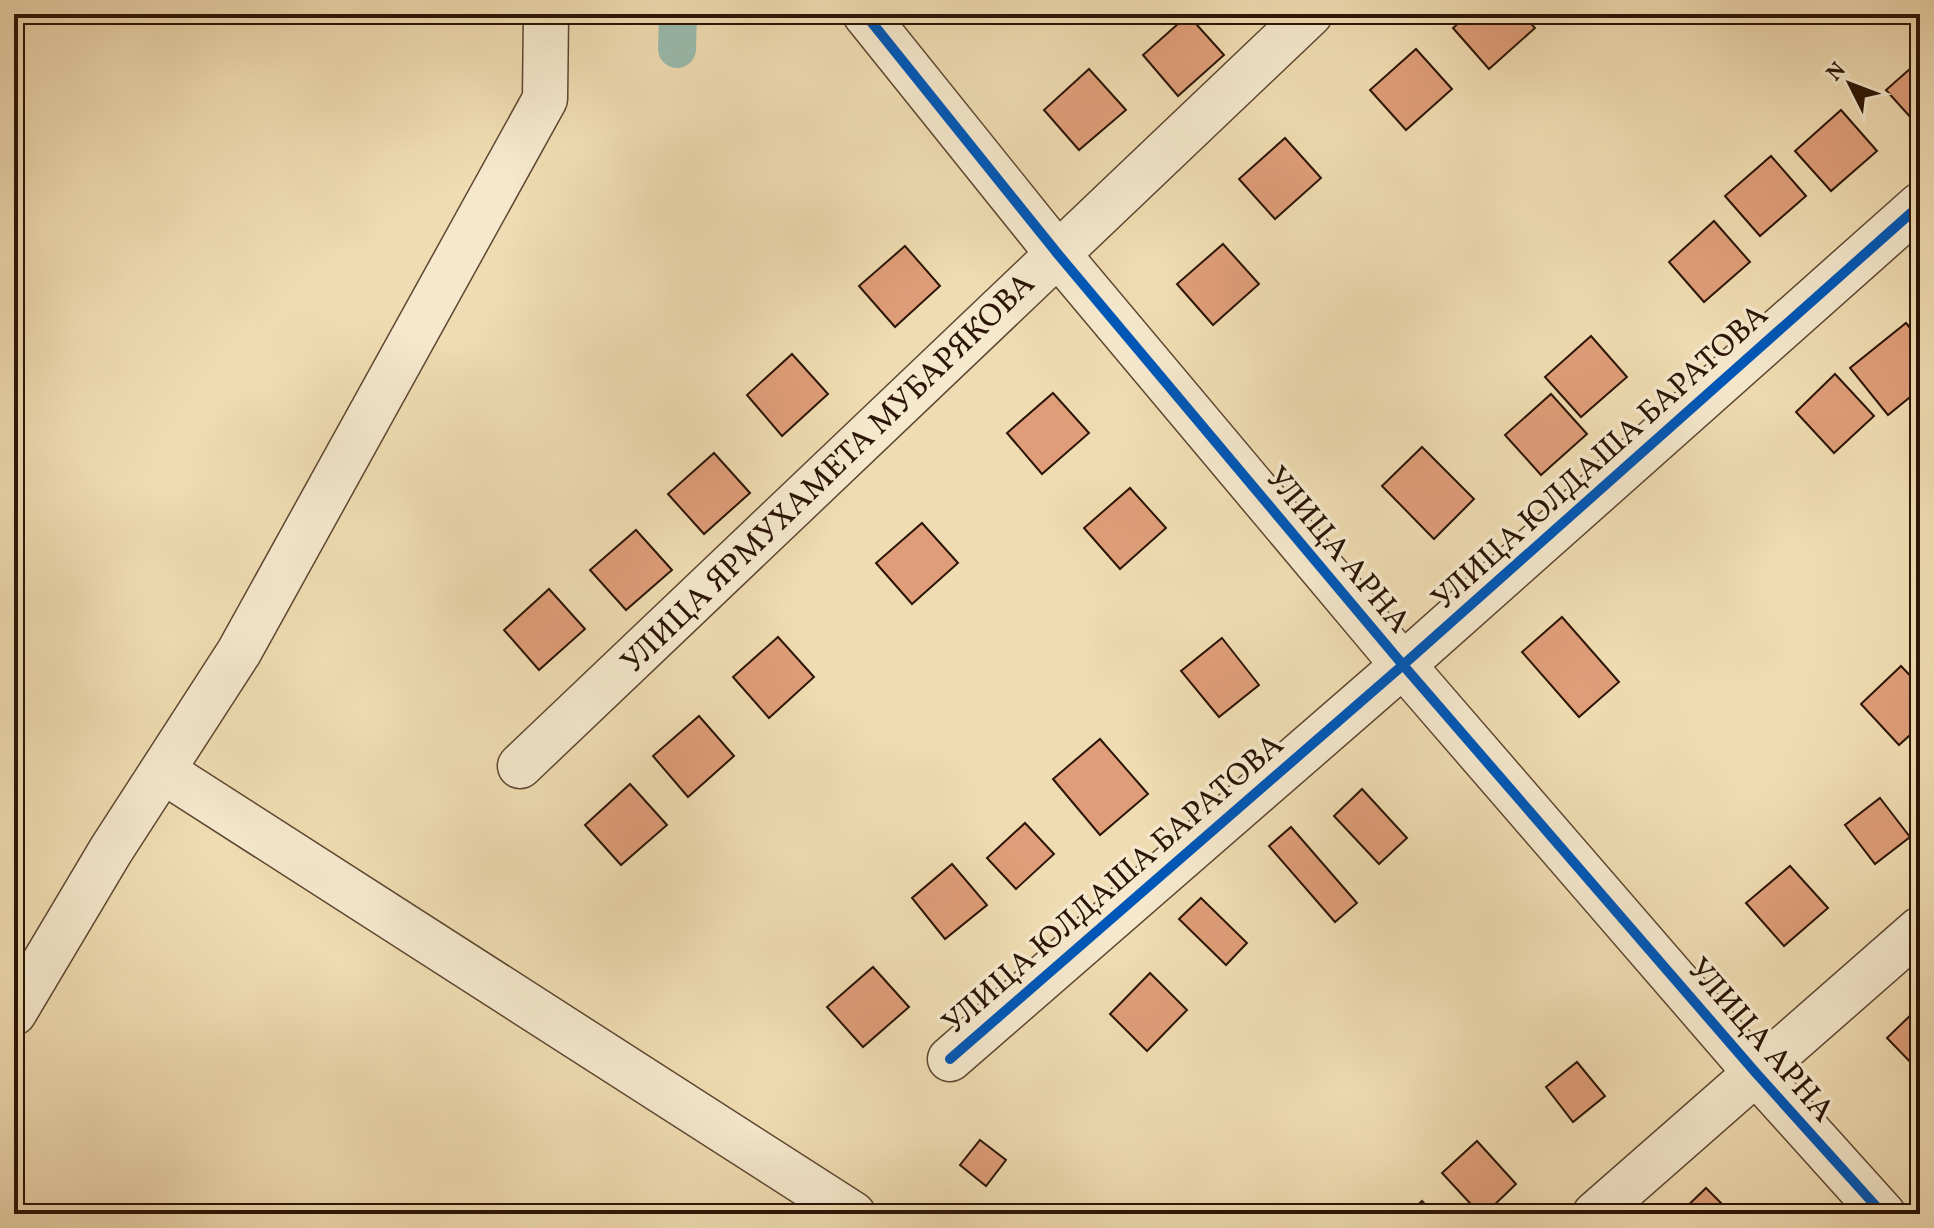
<svg xmlns="http://www.w3.org/2000/svg" width="1934" height="1228" viewBox="0 0 1934 1228" font-family="Vollkorn,serif">
	<style>
		.lines { fill: none; stroke-linecap: round; stroke-linejoin: round }
		.canal { stroke: #9abbae; stroke-width: 38 }
		.building { fill: #df9e79; stroke: #2c1506; stroke-width: 2 }
		.minor-casing { stroke: #5d4731; stroke-width: 47 }
		.minor { stroke: #f5e8cd; stroke-width: 44 }
		.cycleway-casing { stroke: #f5e8cd; stroke-width: 15 }
		.cycleway { stroke: #0057b8; stroke-width: 10 }
		.labels { text-anchor: middle; stroke-width: 7; stroke-linejoin: round; paint-order: stroke }
		.street-label { font-size: 32px; fill: #2c1506; stroke: #f5e8cd }
	</style>
	<rect width="100%" height="100%" fill="#f0dcb2"/>
	<filter id="stains"><feTurbulence type="fractalNoise" baseFrequency=".0025" numOctaves="4"/><feColorMatrix values="0 0 0 0 .2 0 0 0 0 .09 0 0 0 0 .02 0 0 0 .5 -.17"/></filter>
	<radialGradient id="worn" r=".72"><stop offset=".6" stop-color="#630" stop-opacity="0"/><stop offset="1" stop-color="#630" stop-opacity=".3"/></radialGradient>
	<g class="lines">
		<polyline class="canal" points="677,49 678,14"/>
	</g>
	<g class="building">
		<polygon points="1469,14 1522,14 1535,28 1489,69 1453,28"/>
		<polygon points="1188,15 1224,55 1178,96 1143,55"/>
		<polygon points="1416,49 1452,89 1406,130 1370,90"/>
		<polygon points="1920,60 1920,128 1886,90"/>
		<polygon points="1089,69 1126,110 1079,150 1044,110"/>
		<polygon points="1841,110 1877,151 1831,191 1795,151"/>
		<polygon points="1285,138 1321,178 1275,219 1239,179"/>
		<polygon points="1771,156 1806,196 1760,236 1725,196"/>
		<polygon points="1714,221 1750,262 1704,302 1669,262"/>
		<polygon points="1223,244 1259,284 1213,325 1177,284"/>
		<polygon points="905,246 940,286 895,327 859,286"/>
		<polygon points="1906,323 1920,340 1920,389 1888,415 1850,368"/>
		<polygon points="1591,336 1627,377 1581,417 1545,377"/>
		<polygon points="792,354 828,394 782,436 747,395"/>
		<polygon points="1835,374 1874,416 1834,453 1796,412"/>
		<polygon points="1053,393 1089,433 1042,474 1007,433"/>
		<polygon points="1551,394 1587,434 1541,475 1505,435"/>
		<polygon points="1422,447 1474,499 1434,539 1382,486"/>
		<polygon points="714,453 750,493 704,534 668,494"/>
		<polygon points="1130,488 1166,528 1120,569 1084,528"/>
		<polygon points="922,523 958,563 912,604 876,563"/>
		<polygon points="636,530 672,570 626,610 590,570"/>
		<polygon points="549,589 585,629 539,670 504,630"/>
		<polygon points="1562,617 1619,682 1579,717 1522,652"/>
		<polygon points="778,637 814,677 769,718 733,677"/>
		<polygon points="1222,638 1259,685 1219,717 1181,671"/>
		<polygon points="1901,666 1920,686 1920,726 1899,745 1861,704"/>
		<polygon points="699,716 734,756 688,797 653,756"/>
		<polygon points="1100,739 1148,794 1100,835 1053,779"/>
		<polygon points="630,784 667,825 621,865 585,825"/>
		<polygon points="1362,789 1407,838 1379,864 1334,816"/>
		<polygon points="1880,798 1910,837 1875,864 1845,825"/>
		<polygon points="1025,823 1054,854 1016,889 987,858"/>
		<polygon points="1291,827 1357,903 1335,922 1269,846"/>
		<polygon points="952,864 987,905 945,939 912,898"/>
		<polygon points="1790,866 1828,908 1784,946 1746,903"/>
		<polygon points="1201,898 1247,943 1226,965 1179,919"/>
		<polygon points="873,967 909,1007 863,1047 827,1007"/>
		<polygon points="1150,973 1187,1010 1147,1051 1110,1014"/>
		<polygon points="1920,1006 1920,1072 1887,1038"/>
		<polygon points="1577,1062 1605,1096 1573,1122 1546,1087"/>
		<polygon points="980,1140 1006,1160 986,1186 960,1165"/>
		<polygon points="1477,1141 1516,1184 1485,1214 1480,1214 1442,1173"/>
		<polygon points="1706,1188 1732,1214 1679,1214"/>
		<polygon points="1422,1201 1434,1214 1408,1214"/>
	</g>
	<g class="lines">
		<g class="minor-casing">
			<g id="minor">
				<polyline points="865,14 1057,253 1403,665 1756,1073 1883,1214"/>
				<polyline points="520,766 1310,14"/>
				<polyline points="163,771 853,1214"/>
				<polyline points="14,1013 111,850 239,652 545,99 546,14"/>
				<polyline points="950,1059 1403,665 1920,205"/>
				<polyline points="1595,1214 1920,929"/>
			</g>
		</g>
		<use href="#minor" class="minor"/>
		<g class="cycleway-casing">
			<g id="cycleway">
				<polyline points="865,14 1057,253 1403,665 1756,1073 1883,1214"/>
				<polyline points="950,1059 1403,665 1920,205"/>
			</g>
		</g>
		<use href="#cycleway" class="cycleway"/>
	</g>
	<g class="labels">
		<g class="street-label">
			<text transform="translate(1599 456) rotate(-42)" y="11">УЛИЦА ЮЛДАША БАРАТОВА</text>
			<text transform="translate(827 472) rotate(-44)" y="11">УЛИЦА ЯРМУХАМЕТА МУБАРЯКОВА</text>
			<text transform="translate(1339 549) rotate(50)" y="11">УЛИЦА АРНА</text>
			<text transform="translate(1112 883) rotate(-41)" y="11">УЛИЦА ЮЛДАША БАРАТОВА</text>
			<text transform="translate(1762 1039) rotate(49)" y="11">УЛИЦА АРНА</text>
		</g>
	</g>
	<rect width="1934" height="1228" fill="none" stroke="#f0dcb2" stroke-width="48"/>
	<rect x="16" y="16" width="1902" height="1196" fill="none" stroke="#2c1506" stroke-width="4"/>
	<rect x="24" y="24" width="1886" height="1180" fill="none" stroke="#2c1506" stroke-width="2"/>
	<g transform="translate(1850 84) rotate(312)" stroke="#f5e8cd" stroke-width="6" paint-order="stroke">
	<path d="M0-6L14 30L0 20L-14 30Z" fill="#2c1506"/>
	<text y="-12" font-size="22" font-weight="bold" text-anchor="middle" fill="#2c1506">N</text>
	</g>
	<rect width="100%" height="100%" filter="url(#stains)"/>
	<rect width="100%" height="100%" fill="url(#worn)"/>
</svg>
